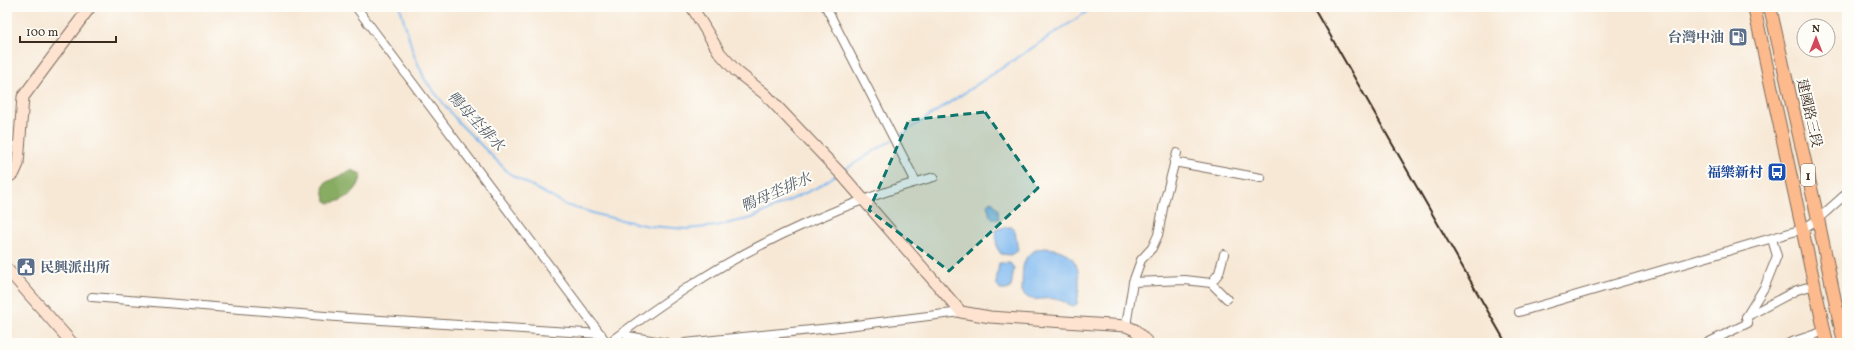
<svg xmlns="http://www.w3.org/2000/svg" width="1854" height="350" viewBox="0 0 1854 350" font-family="Vollkorn,'Noto Serif TC',serif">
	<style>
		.forest { fill: #87ac62; stroke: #616b40 }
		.water { fill: #80b9f0; stroke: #5e7287 }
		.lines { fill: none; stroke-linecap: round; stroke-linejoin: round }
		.stream { stroke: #80b9f0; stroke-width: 2 }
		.street-casing { stroke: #7d6c5e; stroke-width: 10 }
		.secondary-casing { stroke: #7d6c5e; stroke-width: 13 }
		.primary-casing { stroke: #7d6c5e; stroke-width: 14 }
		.street { stroke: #fff; stroke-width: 8 }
		.secondary { stroke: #fee3d1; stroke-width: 11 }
		.primary { stroke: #fcba8d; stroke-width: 12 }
		.rail { stroke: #3b2a1e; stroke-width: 2 }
		.marked { fill: #0f766e; fill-opacity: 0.2; stroke: #0f766e; stroke-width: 3; stroke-dasharray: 8 5; stroke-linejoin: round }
		.labels { text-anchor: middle; stroke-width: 4; stroke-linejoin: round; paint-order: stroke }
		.shield { fill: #fdfcf7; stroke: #75695f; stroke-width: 1 }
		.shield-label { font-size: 13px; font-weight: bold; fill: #3b2a1e }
		.service-label { font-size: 14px; font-weight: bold; fill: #4e5e75; stroke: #fdfcf7; text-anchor: end }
		.street-label { font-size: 14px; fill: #3b2a1e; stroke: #fdfcf7 }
		.transit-label { font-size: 14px; font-weight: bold; fill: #164399; stroke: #fdfcf7; text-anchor: end }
		.water-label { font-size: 15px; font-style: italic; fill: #535c68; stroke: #fdfcf7 }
	</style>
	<rect width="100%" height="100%" fill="#fdfcf7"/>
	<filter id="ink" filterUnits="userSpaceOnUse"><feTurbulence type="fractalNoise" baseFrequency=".025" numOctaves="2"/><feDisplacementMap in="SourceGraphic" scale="8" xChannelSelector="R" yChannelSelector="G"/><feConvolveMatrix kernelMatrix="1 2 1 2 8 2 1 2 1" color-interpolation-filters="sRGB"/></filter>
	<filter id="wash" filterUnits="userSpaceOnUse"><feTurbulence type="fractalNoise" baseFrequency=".012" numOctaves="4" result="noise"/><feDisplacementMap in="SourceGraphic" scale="16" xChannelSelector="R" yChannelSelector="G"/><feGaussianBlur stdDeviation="0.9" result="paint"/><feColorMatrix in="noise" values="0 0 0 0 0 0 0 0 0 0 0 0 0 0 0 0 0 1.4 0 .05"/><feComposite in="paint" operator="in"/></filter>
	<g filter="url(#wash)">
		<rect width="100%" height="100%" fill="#f7e8d5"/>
		<path class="forest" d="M351 170 361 174C361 190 344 202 329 203L325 200 323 189 325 183Z"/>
		<g class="water">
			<polygon points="992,201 998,210 999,219 992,219 990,217 987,204 989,202"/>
			<polygon points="1005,227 1012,227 1015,231 1018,251 1010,255 1001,254 997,248 995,230"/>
			<path d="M1044 248C1081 249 1082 274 1077 304L1073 306C1068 306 1064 301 1059 300 1046 295 1029 306 1022 291 1023 270 1019 252 1044 248Z"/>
			<polygon points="999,263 1010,263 1014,268 1011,287 1007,290 1000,290 996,283"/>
		</g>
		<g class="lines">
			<g class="stream">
				<polyline points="400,7 413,52 425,80 458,122 510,174 566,205 603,216 649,226 687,229 716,226 752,218 818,187 836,175"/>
				<polyline points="896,138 1094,7"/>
				<polyline points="844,170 892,140"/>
			</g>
		</g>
	</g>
	<g filter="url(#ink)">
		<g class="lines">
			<g class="street-casing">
				<g id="street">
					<polyline points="356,7 607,343"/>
					<polyline points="826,7 916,182"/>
					<polyline points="1174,162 1261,178"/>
					<polyline points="1133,282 1141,260 1152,248 1158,235 1164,203 1177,153"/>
					<polyline points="1211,283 1219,273 1224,254"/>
					<polyline points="92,297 349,318 601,334"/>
					<polyline points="1519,312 1803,229 1818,219 1847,193"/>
					<polyline points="1746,317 1797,290 1815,285"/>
					<polyline points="1126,326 1133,282 1185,280 1211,283 1227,299"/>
					<polyline points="628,336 667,343"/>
					<path d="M608 343C636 323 664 302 693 284 763 239 853 199 934 177"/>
					<polyline points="685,343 831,328 961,312"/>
					<polyline points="1707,343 1748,323 1746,317 1765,286 1777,256 1772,239"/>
					<polyline points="1789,343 1825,331"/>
				</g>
			</g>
			<g class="secondary-casing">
				<g id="secondary">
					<polyline points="692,7 719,52 736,71 765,94 842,175 961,312 990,317 1126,326 1135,330 1148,343"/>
					<polyline points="7,178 14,173 18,164 23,97 90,7"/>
					<polyline points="7,269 72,343"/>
				</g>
			</g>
			<g class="primary-casing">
				<g id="primary">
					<polyline points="1754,7 1827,343"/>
					<polyline points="1770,7 1818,219 1844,343"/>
				</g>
			</g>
			<use href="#street" class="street"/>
			<use href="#secondary" class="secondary"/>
			<use href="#primary" class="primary"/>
			<polyline class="rail" points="1314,7 1506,343"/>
		</g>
	</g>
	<path class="marked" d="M985 112 1038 188 949 271 869 210 909 120Z"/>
	<defs>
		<g id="fuel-square" transform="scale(1)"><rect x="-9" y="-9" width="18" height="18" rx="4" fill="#5c6f8a" stroke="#fdfcf7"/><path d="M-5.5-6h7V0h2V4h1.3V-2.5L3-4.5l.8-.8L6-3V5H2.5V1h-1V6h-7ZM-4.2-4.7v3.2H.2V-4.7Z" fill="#fff"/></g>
		<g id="bus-square" transform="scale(1)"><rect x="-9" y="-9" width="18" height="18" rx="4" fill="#1a4fb4" stroke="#fdfcf7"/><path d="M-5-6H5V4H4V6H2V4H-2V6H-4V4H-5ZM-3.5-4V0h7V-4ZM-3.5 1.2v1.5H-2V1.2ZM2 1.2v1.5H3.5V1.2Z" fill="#fff"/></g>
		<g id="civic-square" transform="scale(1)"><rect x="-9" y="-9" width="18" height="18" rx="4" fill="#5c6f8a" stroke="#fdfcf7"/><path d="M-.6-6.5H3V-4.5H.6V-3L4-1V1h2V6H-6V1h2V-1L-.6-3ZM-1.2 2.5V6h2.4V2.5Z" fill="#fff"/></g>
	</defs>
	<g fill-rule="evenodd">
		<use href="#fuel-square" x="1738" y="37"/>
		<use href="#bus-square" x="1777" y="172"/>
		<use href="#civic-square" x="26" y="267"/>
	</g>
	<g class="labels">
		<rect class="shield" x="1801" y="164" width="14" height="22" rx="3"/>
		<g class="shield-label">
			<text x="1808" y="180">1</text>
		</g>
		<g class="service-label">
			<text x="1724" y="42">台灣中油</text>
			<text x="40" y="272" text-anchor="start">民興派出所</text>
		</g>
		<g class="street-label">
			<text transform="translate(1810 113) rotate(77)" y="5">建國路三段</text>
		</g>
		<g class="transit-label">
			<text x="1763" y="177">福樂新村</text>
		</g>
		<g class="water-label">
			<text transform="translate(476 121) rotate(47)" y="5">鴨母坔排水</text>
			<text transform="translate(776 192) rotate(-24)" y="5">鴨母坔排水</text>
		</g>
	</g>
	<rect width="1854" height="350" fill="none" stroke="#fdfcf7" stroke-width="24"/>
	<g transform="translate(1816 38)"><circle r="19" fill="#fdfcf7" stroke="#afa8a0"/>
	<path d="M0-3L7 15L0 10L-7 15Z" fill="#d1495b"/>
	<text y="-6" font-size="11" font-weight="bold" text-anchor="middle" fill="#3b2a1e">N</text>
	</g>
	<path d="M20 36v6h96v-6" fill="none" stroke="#3b2a1e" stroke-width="2"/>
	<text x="26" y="36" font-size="12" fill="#3b2a1e" stroke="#fdfcf7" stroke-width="3" paint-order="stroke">100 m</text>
</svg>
